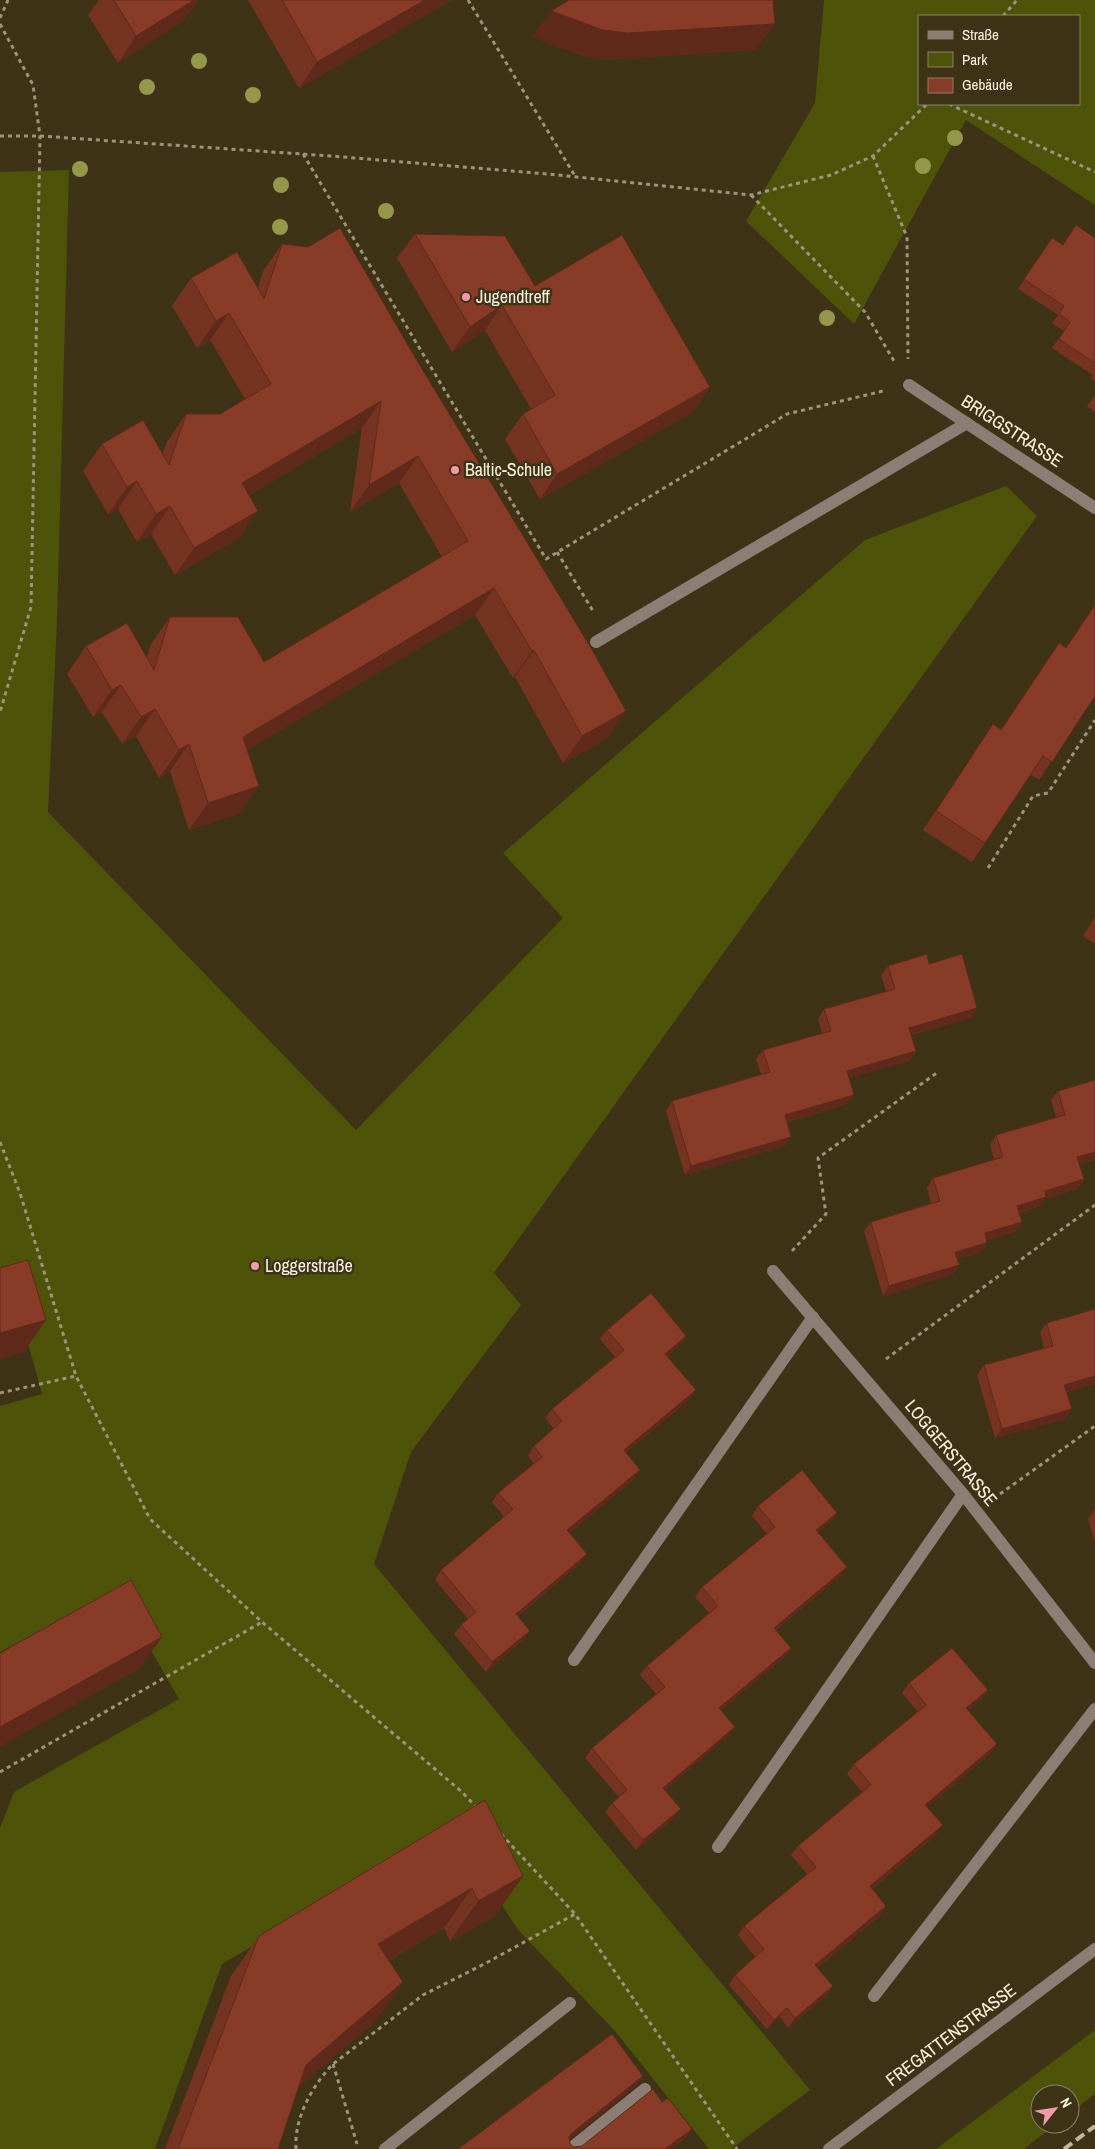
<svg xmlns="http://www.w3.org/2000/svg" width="1095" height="2149" viewBox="0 0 1095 2149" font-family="'Archivo Narrow',sans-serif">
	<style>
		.green { fill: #4d5309; fill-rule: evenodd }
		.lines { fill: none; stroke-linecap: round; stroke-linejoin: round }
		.path { stroke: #9d947d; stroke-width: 3; stroke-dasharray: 4 4; stroke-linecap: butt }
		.minor { stroke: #8c7e75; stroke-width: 12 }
		.rail { stroke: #beb6a1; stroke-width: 4; stroke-dasharray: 10 5; stroke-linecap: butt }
		.tree { fill: #95974b }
		.wall { fill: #753422 }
		.shaded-wall { fill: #5f2a1b }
		.building { fill: #883c27; stroke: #5f2a1b }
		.poi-dot { fill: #f39aab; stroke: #3e3316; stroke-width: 2 }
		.labels { text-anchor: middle; stroke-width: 5; stroke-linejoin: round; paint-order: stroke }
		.poi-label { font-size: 18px; fill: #faf3e2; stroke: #3e3316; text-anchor: start }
		.street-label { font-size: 18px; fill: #faf3e2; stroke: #3e3316 }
	</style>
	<rect width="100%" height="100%" fill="#3e3316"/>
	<g class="green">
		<path d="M824 0H1095V205L966 120 854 324 746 221 815 103ZM919 16H1079V104H919Z"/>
		<polygon points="69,170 57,622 48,812 356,1130 563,918 503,853 865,540 1006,486 1037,516 494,1273 521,1305 411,1452 374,1564 810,2090 731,2149 709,2149 615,2031 519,1931 452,1831 222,1964 155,2149 0,2149 0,1828 14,1792 179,1699 116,1590 0,1652 0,1406 42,1394 10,1278 0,1280 0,172"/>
		<polygon points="1095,2030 1095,2094 1070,2113 1070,2094 1040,2094 1040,2124 1056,2124 1024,2149 936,2149"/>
	</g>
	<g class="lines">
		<g class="path">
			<polyline points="468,0 575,176"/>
			<polyline points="1003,16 1017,0"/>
			<polyline points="0,18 8,0"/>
			<polyline points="0,24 33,85 40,136 31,607 0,712"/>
			<polyline points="949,104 1095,172"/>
			<polyline points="0,136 40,136 331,156 548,174 751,195 831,175 873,156 927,104"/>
			<polyline points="303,154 546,559 787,414 883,391"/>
			<polyline points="873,156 907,237 908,359"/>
			<polyline points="751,195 865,312 894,361"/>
			<polyline points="557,552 593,611"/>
			<polyline points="988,868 1033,796 1048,793 1095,720"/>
			<polyline points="0,1142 20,1193 76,1376 150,1519 262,1622 462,1792 478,1809"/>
			<polyline points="792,1251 826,1214 818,1158 938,1072"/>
			<polyline points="886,1359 1095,1205"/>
			<polyline points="0,1393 76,1376"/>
			<polyline points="1000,1494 1095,1426"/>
			<polyline points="0,1772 262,1622"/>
			<polyline points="501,1834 575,1914 737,2149"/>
			<polyline points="333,2064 357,2144"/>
			<path d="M296 2149C294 2118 312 2086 333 2064L423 1995 488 1962 575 1914"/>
		</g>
		<g class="minor">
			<polyline points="909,385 1095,508"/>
			<polyline points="596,642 967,423"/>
			<polyline points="773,1271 963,1494 1095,1663"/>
			<polyline points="574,1660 813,1317"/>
			<polyline points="718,1847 963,1494"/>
			<polyline points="874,1996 1095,1709"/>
			<polyline points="385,2149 570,2003"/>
			<polyline points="570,2149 645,2089"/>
			<polyline points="829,2149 1095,1949"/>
		</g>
		<polyline class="rail" points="1064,2149 1095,2126"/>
	</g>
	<g class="tree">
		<circle cx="199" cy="61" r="8"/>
		<circle cx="147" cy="87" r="8"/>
		<circle cx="253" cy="95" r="8"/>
		<circle cx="955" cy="138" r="8"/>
		<circle cx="923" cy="166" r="8"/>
		<circle cx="80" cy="169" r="8"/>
		<circle cx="281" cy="185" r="8"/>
		<circle cx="386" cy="211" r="8"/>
		<circle cx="280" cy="227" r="8"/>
		<circle cx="827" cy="318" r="8"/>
	</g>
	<g class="wall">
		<polygon points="99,0 198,0 183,21 118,63 88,15"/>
		<polygon points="248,0 452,0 299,88"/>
		<polygon points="415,234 535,286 710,387 693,412 540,499 505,439 523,414 531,409 485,330 452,352 397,258"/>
		<polygon points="1052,238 1063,245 1095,238 1095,381 1091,379 1093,375 1052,348 1064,331 1052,323 1058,315 1018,289"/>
		<polygon points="282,244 607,739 563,763 515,677 513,678 475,615 247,750 259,786 240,813 189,830 170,771 159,778 136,736 122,744 102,712 93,717 67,674 86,646 147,657 151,644 170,617 264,662 442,557 399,483 350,512 362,428 249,495 258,511 239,538 175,575 151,534 137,542 118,509 108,514 83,471 102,444 162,454 167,442 186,414 220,414 245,399 210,340 197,348 172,306 191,278 258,287 263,271"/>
		<polygon points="1095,395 1095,412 1087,406"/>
		<polygon points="1095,604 1095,698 1094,697 1039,780 1031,775 972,862 923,830 993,724 1001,729 1059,643 1066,648"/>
		<polygon points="1095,917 1095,944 1083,936"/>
		<polygon points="929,964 977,1008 971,1018 911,1035 916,1051 909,1061 849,1078 854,1095 847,1104 787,1122 791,1137 784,1146 685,1175 666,1111 672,1101 761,1074 756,1059 763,1050 822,1033 818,1019 824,1009 886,991 881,975 888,966"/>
		<polygon points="1058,1091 1084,1179 1077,1189 1045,1199 1040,1206 1019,1213 1022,1222 1015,1232 987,1240 981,1253 957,1259 959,1265 953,1274 883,1296 864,1231 871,1222 931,1203 927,1188 933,1178 994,1160 990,1145 996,1135 1056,1117 1051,1100"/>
		<polygon points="1095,1309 1095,1384 1066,1392 1065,1419 995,1438 977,1375 984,1365 1044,1348 1040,1332 1047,1323"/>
		<polygon points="607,1330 686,1336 679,1346 667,1356 696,1390 689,1400 626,1452 640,1470 633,1480 569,1533 580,1563 518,1616 523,1640 486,1672 454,1634 461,1625 468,1619 435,1580 441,1570 504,1517 492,1502 498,1493 534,1464 528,1456 534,1446 554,1429 545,1418 552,1409 615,1357 600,1339"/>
		<polygon points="758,1506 837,1513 830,1522 818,1533 847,1567 840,1576 776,1630 791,1648 784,1657 721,1710 735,1727 728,1736 665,1790 674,1818 636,1850 605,1812 612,1803 619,1797 585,1758 592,1748 656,1694 640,1675 647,1666 709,1613 695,1597 702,1587 767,1534 752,1516"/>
		<polygon points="1095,1509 1095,1542 1088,1519"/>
		<polygon points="909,1683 981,1700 968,1710 997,1744 990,1754 927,1807 936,1835 872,1889 886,1906 880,1916 817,1968 833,1986 826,1996 788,2028 780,2017 767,2029 729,1985 735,1975 755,1957 738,1935 744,1926 807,1874 791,1855 798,1846 862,1792 847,1774 854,1764 918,1712 902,1693"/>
		<polygon points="485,1800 495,1916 450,1941 444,1928 389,1961 375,2022 298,2087 278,2149 165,2149 231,1976 259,1936"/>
	</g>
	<g class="shaded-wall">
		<polygon points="194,0 198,0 183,21 118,63 136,36"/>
		<polygon points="425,0 452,0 299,88 317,62"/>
		<polygon points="551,11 775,24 756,50 609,60 584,57 532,37"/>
		<polygon points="502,305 485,330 452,352 470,327"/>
		<polygon points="229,313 210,340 197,348 216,321"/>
		<polygon points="710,387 693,412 540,499 557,474"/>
		<polygon points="381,401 362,428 223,510 242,483"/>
		<polygon points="418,456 399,483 350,512 369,485"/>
		<polygon points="137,481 118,509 108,514 127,487"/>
		<polygon points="170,506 151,534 137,542 156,514"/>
		<polygon points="258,511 239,538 175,575 194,548"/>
		<polygon points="494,588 475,615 224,764 243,737"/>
		<polygon points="534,650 515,677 513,678 532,651"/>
		<polygon points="121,685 102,712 93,717 112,690"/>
		<polygon points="155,709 136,736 122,744 141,717"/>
		<polygon points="626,711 607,739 563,763 582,736"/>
		<polygon points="189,744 170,771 159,778 179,750"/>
		<polygon points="259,786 240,813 189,830 208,803"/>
		<polygon points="977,1008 971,1018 902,1037 909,1028"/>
		<polygon points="916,1051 909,1061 840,1081 847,1071"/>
		<polygon points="854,1095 847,1104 778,1124 785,1115"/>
		<polygon points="791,1137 784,1146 685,1175 691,1166"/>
		<polygon points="1095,1152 1095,1160 1070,1167 1077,1157"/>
		<polygon points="1084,1179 1077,1189 1045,1199 1040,1206 1010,1215 1017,1206 1045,1191"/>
		<polygon points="1022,1222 1015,1232 978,1243 985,1233"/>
		<polygon points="987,1243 981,1253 948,1261 955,1252"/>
		<polygon points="959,1265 953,1274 883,1296 889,1286"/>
		<polygon points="46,1320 23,1353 0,1359 0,1333"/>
		<polygon points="686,1336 679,1346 658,1363 665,1354"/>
		<polygon points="1095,1376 1095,1384 1058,1394 1064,1385"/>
		<polygon points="696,1390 689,1400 617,1459 624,1450"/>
		<polygon points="1072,1409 1065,1419 995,1438 1002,1429"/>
		<polygon points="640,1470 633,1480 561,1540 567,1530"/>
		<polygon points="837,1513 830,1522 810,1540 816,1530"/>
		<polygon points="587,1554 580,1563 509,1623 516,1614"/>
		<polygon points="847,1567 840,1576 767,1637 774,1628"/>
		<polygon points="530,1631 523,1640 486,1672 492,1662"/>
		<polygon points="162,1637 139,1669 0,1747 0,1727"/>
		<polygon points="791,1648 784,1657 713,1717 719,1708"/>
		<polygon points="988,1690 981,1700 960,1717 966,1708"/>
		<polygon points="735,1727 728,1736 657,1797 663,1788"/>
		<polygon points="997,1744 990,1754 919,1814 925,1805"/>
		<polygon points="681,1809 674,1818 636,1850 643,1840"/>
		<polygon points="943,1825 936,1835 863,1896 870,1886"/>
		<polygon points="523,1876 495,1916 450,1941 478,1901"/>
		<polygon points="472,1888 444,1928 350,1984 378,1944"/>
		<polygon points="886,1906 880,1916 808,1975 815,1965"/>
		<polygon points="403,1982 375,2022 278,2105 306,2065"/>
		<polygon points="833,1986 826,1996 788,2028 795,2018"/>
		<polygon points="787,2008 780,2017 767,2029 774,2020"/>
		<polygon points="643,2076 636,2086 565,2143 572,2133"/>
		<polygon points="692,2129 685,2139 671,2149 665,2149"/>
	</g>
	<g class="building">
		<polygon points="114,0 194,0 136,36"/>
		<polygon points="282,0 425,0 317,62"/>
		<polygon points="569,0 773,0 775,24 628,33 603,30 551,11"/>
		<polygon points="1076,225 1095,238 1095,363 1059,339 1070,322 1059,314 1064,306 1024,279 1052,238 1063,245"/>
		<polygon points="340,228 416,359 591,648 626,711 582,736 534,650 532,651 494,588 243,737 259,786 208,803 189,744 179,750 155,709 141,717 121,685 112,690 86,646 127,623 154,670 170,617 238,617 264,662 468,541 418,456 369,485 381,401 242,483 258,511 194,548 170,506 156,514 137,481 127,487 102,444 143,420 169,465 186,414 220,414 271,384 229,313 216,321 191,278 237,252 264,299 282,244 308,247"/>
		<polygon points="415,234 505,236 535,286 622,235 710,387 557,474 523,414 555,395 502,305 470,327"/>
		<polygon points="1095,605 1095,696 1052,762 1043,756 985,843 936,811 993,724 1001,730 1059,643 1066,648"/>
		<polygon points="927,954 929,964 962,954 977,1008 909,1028 916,1051 847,1071 854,1095 785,1115 791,1137 691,1166 672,1101 770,1072 763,1050 831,1031 824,1009 895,989 888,966"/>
		<polygon points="1095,1080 1095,1152 1077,1157 1084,1179 1045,1191 1046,1197 1017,1206 1022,1222 985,1233 987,1243 955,1252 959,1265 889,1286 871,1222 940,1201 933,1178 1003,1157 996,1135 1065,1115 1058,1091"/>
		<polygon points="28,1260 46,1320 0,1333 0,1268"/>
		<polygon points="651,1293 686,1336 665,1354 696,1390 624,1450 640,1470 567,1530 587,1554 516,1614 530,1631 492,1662 461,1625 476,1612 441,1570 513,1509 498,1493 542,1457 534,1446 562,1421 552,1409 624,1350 607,1330"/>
		<polygon points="1095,1309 1095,1376 1064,1385 1072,1409 1002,1429 984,1365 1053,1346 1047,1323"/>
		<polygon points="802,1470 837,1513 816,1530 847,1567 774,1628 791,1648 719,1708 735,1727 663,1788 681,1809 643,1840 612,1803 627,1790 592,1748 665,1687 647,1666 718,1606 702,1587 775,1527 758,1506"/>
		<polygon points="131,1580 162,1637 0,1727 0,1653"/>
		<polygon points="952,1648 988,1690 966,1708 997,1744 925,1805 943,1825 870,1886 886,1906 815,1965 833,1986 795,2018 787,2008 774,2020 735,1975 764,1949 744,1926 816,1867 798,1846 871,1785 854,1764 926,1705 909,1683"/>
		<polygon points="485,1800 523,1876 478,1901 472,1888 378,1944 403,1982 306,2065 278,2149 178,2149 259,1936"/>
		<polygon points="612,2034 643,2076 572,2133 569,2137 570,2144 574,2147 582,2146 653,2089 662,2102 668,2098 692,2129 665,2149 458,2149"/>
	</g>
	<g class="poi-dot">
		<circle cx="466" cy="297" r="5"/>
		<circle cx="455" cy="470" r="5"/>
		<circle cx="255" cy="1266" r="5"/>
	</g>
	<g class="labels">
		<g class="poi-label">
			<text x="476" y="303">Jugendtreff</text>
			<text x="465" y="476">Baltic-Schule</text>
			<text x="265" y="1272">Loggerstraße</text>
		</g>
		<g class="street-label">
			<text transform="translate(1012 431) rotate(33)" y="6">BRIGGSTRASSE</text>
			<text transform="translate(951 1453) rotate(50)" y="6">LOGGERSTRASSE</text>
			<text transform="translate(951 2035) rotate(-37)" y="6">FREGATTENSTRASSE</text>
		</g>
	</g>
	<rect x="918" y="15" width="162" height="90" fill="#3e3316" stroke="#898068"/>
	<rect x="928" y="31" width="25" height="8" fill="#8c7e75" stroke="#898068"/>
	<text x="962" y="40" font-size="15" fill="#faf3e2">Straße</text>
	<rect x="928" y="52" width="25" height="15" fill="#4d5309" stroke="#898068"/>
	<text x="962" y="65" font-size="15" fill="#faf3e2">Park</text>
	<rect x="928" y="78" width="25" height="15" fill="#883c27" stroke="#898068"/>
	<text x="962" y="90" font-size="15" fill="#faf3e2">Gebäude</text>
	<g transform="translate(1055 2109) rotate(60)"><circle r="24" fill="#3e3316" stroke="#898068"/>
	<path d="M0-4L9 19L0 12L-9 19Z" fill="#f39aab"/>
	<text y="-8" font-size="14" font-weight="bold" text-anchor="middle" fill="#faf3e2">N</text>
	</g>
</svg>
